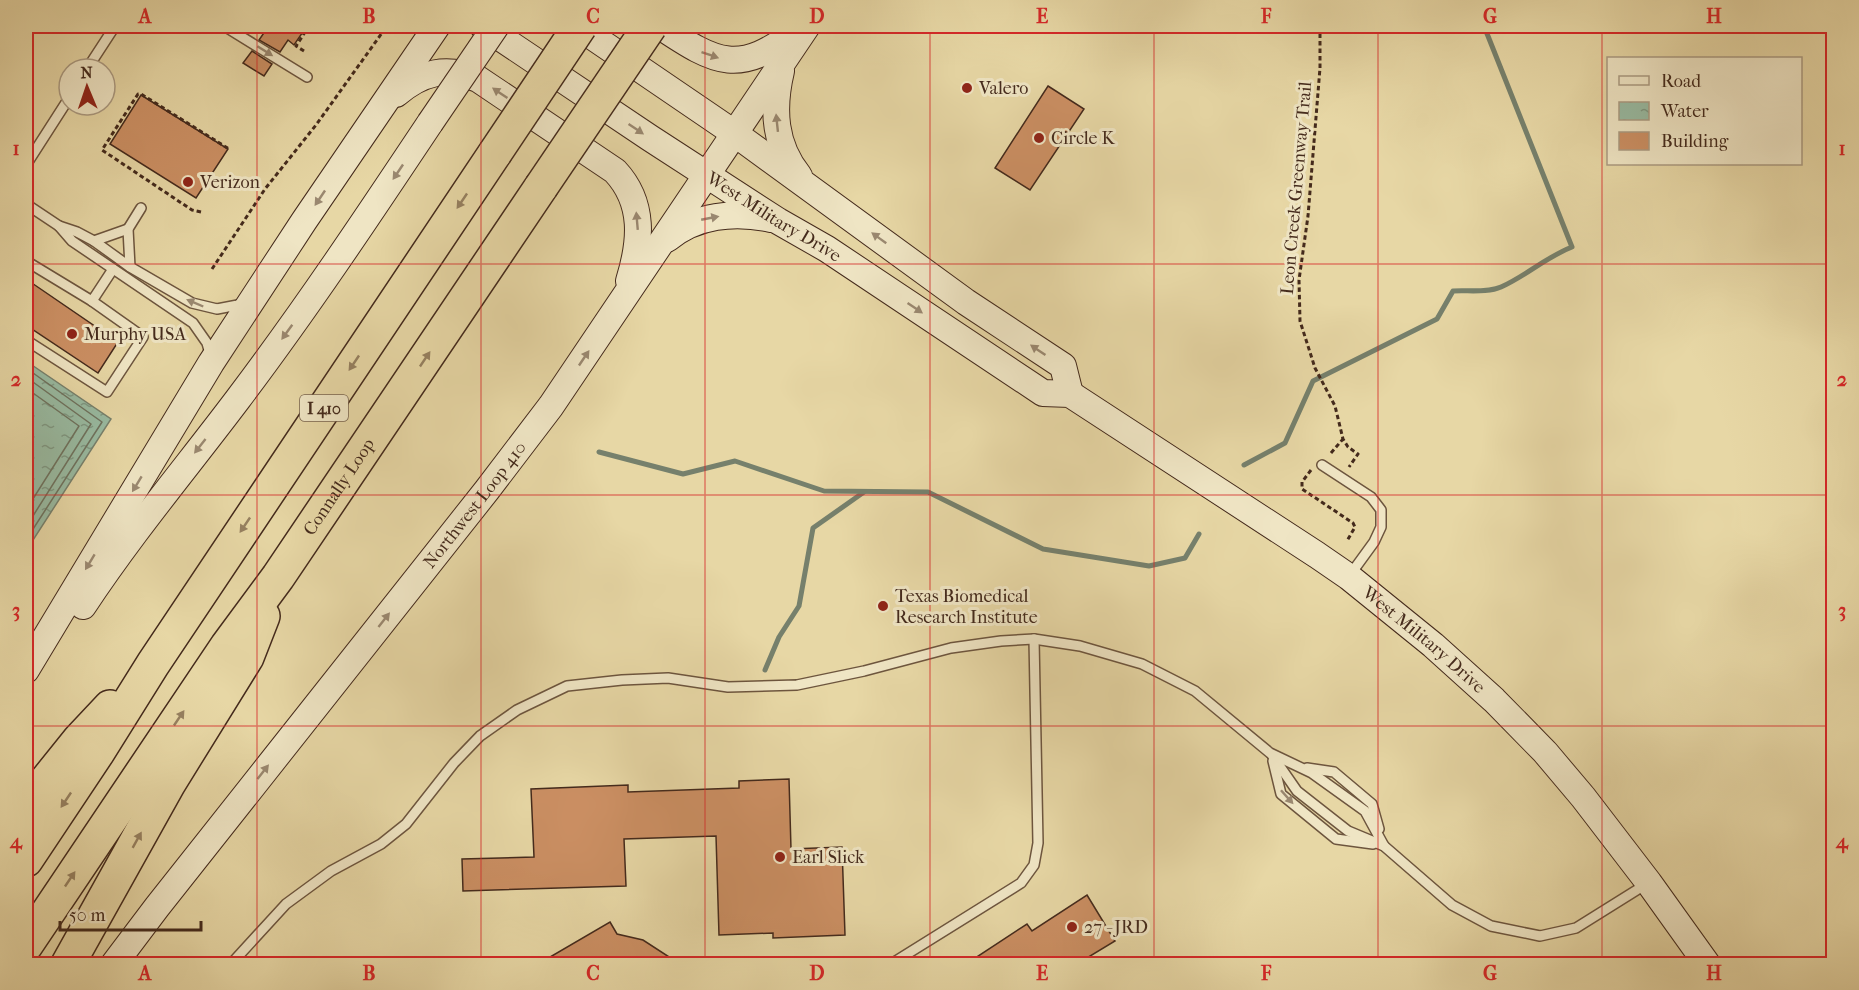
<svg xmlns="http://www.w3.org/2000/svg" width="1859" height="990" viewBox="0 0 1859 990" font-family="'IM FELL French Canon',serif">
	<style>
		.water { fill: url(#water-ripples); stroke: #76806c; stroke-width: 1.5 }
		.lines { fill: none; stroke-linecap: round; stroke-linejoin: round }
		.shore { stroke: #6e725e; stroke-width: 1.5 }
		.stream { stroke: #76806c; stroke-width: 5 }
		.building { fill: #cb8f63; stroke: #442a1c; stroke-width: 1.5 }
		.lane-casing { stroke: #6d553e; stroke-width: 12 }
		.secondary-casing { stroke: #442a1c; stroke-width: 28 }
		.highway-casing { stroke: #442a1c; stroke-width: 36 }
		.path { stroke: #442a1c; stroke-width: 3; stroke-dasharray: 4.5 3; stroke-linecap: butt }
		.lane { stroke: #efe5c4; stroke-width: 9 }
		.secondary { stroke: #efe5c4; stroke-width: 26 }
		.highway { stroke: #e7d7a5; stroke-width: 33 }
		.secondary-bridge-casing { stroke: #442a1c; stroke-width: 28; stroke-linecap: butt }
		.highway-bridge-casing { stroke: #442a1c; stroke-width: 36; stroke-linecap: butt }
		.secondary-bridge { stroke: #efe5c4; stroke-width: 26 }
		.highway-bridge { stroke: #e7d7a5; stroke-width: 33 }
		.oneway { fill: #9a8870 }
		.oneway2 { fill: #968060 }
		.grid { fill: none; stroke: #d62828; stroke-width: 1.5; stroke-opacity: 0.55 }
		.poi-dot { fill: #8f2418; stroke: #efe5c4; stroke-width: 2 }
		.labels { text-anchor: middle; stroke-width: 6; stroke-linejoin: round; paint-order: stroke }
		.shield { fill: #efe5c4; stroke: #77624e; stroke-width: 1.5 }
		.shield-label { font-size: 16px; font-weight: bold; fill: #442a1c }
		.poi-label { font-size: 18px; fill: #442a1c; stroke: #efe5c4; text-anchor: start }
		.street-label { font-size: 18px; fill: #442a1c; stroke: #efe5c4 }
		.neatline { fill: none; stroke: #d62828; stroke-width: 2 }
		.grid-label { font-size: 20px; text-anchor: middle; font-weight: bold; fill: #d62828 }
	</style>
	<defs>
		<pattern id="water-ripples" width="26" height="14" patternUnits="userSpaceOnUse" patternTransform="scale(1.5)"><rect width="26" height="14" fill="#98baa1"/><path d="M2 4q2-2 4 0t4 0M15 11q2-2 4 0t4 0" fill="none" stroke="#7e9782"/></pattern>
	</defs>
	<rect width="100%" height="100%" fill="#e7d7a5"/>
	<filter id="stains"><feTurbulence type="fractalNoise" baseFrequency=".00333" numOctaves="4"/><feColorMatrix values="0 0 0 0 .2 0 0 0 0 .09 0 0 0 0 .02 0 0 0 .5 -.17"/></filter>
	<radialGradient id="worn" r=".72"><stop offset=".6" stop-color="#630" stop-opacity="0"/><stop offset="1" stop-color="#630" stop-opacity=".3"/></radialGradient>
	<polygon class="water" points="26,361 111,419 26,551"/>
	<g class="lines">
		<g class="shore">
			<polyline points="26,368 102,422 26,540"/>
			<polyline points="26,377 91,424 26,527"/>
			<polyline points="26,388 79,426 26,510"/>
		</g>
		<g class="stream">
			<polyline points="599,452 683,474 735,461 824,491 928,492 1043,549 1149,566 1185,558 1199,534"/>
			<path d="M1244 465 1285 443 1313 381 1437 319 1453 291C1467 290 1488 293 1501 287 1526 276 1546 257 1572 247L1484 26"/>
			<polyline points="765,670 779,637 799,606 813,528 864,492"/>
		</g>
	</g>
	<g class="building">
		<polygon points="266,26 307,26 294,45 288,40 280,52 259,40 268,27"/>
		<polygon points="252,51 272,64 264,76 243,63"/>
		<polygon points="1048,86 1084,109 1030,190 995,168"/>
		<polygon points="141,95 228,149 196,198 110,144"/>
		<polygon points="26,279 118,342 98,373 26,325"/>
		<polygon points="789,779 791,849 842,847 845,935 773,938 773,933 719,935 716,836 624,839 626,886 463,891 462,859 534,857 531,789 628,785 628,792 739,788 739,781"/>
		<polygon points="1087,895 1115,941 1077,964 966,964 1027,924 1032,931"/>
		<polygon points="610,922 617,934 643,940 680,964 538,964"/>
	</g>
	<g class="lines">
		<g class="lane-casing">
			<g id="lane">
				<polyline points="224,26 307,77"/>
				<polyline points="87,69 115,26"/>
				<polyline points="26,165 69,98"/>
				<polyline points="26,204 59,226 77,232 94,241 130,267 192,303 217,309 243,304"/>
				<polyline points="59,226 72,241 193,323 207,343 210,354"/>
				<polyline points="94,241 128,229"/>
				<polyline points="26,261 92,301 113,269"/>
				<polyline points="130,267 128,229 141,208"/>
				<polyline points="26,340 107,392 143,337 92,301"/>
				<polyline points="1322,465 1371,497 1381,510 1381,527 1374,542 1350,575"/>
				<polyline points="1272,755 1297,791 1348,831 1384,846 1452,905 1491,926 1540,936 1576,928 1648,883"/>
				<polyline points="1273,761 1281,794 1336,839 1373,844"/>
				<polyline points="1307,768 1334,772 1372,804 1379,829"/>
				<polyline points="231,964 286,904 331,871 381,844 406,824 454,763 480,736 517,710 567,686 622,680 668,678 728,687 797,685 864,671 951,648 1001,641 1034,639 1080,646 1142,664 1195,691 1270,753 1312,773 1365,811 1384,846"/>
				<polyline points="891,964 1021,883 1034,865 1038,843 1034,639"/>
			</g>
		</g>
		<g class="secondary-casing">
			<g id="secondary">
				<path id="s1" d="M483 26 650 138 778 221 827 249 1043 393 1070 394 1317 555 1349 577 1433 645 1494 700 1545 752 1583 797 1649 883 1707 964"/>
				<polyline points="577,26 734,133 966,302 1063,366 1070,394"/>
				<path d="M660 26C717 64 739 76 798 30"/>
				<path d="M781 71C772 109 774 145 799 176"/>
				<path d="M396 94C422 72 446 66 478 79L615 171C645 203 641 242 629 281"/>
				<path d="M667 239C696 215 734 211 771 219"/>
				<path d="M83 606C132 532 186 468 238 399 306 309 368 216 430 123"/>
				<polyline points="26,670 211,363 304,221 437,26"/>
				<path id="s2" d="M114 964 157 907 487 490 551 406 807 26"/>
			</g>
		</g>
		<g class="highway-casing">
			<g id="highway">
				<polyline points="26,806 79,740 110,707"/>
				<polyline points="26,860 98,752 153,664 495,153"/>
				<path id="s3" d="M26 945 227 646 278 577 541 187"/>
				<polyline points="68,964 169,783 247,657 263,616"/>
			</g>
		</g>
		<g class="path">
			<polyline points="1320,26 1320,68 1308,216 1299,280 1300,321 1315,368 1335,406 1343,439 1348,447 1358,454 1349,467"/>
			<polyline points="304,51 296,46 309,26"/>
			<polyline points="201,212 192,210 102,150 138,94 141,94 229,149"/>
			<polyline points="212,269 265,189 316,125 387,26"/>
			<polyline points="1331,453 1343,439"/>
			<polyline points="1311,470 1302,482 1302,489 1353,523 1355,527 1347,541"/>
		</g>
		<use href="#lane" class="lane"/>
		<use href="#secondary" class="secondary"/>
		<use href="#highway" class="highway"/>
		<g class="secondary-bridge-casing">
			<polyline id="secondary-bridge" points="430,123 496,26"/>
		</g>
		<g class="highway-bridge-casing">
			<g id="highway-bridge">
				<polyline points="495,153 580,26"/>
				<polyline points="541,187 650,26"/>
			</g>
		</g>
		<use href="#secondary-bridge" class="secondary-bridge"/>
		<use href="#highway-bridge" class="highway-bridge"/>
	</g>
	<defs><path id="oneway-solid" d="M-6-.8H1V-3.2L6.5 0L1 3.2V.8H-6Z" transform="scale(1.5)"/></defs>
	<g class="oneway">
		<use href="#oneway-solid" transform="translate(265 51) rotate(32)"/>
		<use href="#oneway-solid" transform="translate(710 55) rotate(19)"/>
		<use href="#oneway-solid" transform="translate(500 93) rotate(-146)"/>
		<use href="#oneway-solid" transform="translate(777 123) rotate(-96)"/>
		<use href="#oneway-solid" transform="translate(636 129) rotate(34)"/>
		<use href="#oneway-solid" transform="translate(398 172) rotate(124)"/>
		<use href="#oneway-solid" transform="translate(320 198) rotate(124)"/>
		<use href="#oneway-solid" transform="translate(710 218) rotate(-11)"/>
		<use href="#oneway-solid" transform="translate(637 221) rotate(-95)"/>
		<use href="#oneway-solid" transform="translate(879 238) rotate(-144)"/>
		<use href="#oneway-solid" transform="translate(195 303) rotate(-157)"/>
		<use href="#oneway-solid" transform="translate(915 308) rotate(34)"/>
		<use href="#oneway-solid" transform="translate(287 332) rotate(126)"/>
		<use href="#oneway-solid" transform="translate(1038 350) rotate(-146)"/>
		<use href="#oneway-solid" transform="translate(584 358) rotate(-56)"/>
		<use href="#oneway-solid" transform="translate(200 446) rotate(128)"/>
		<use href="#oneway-solid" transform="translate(137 484) rotate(121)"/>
		<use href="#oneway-solid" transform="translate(90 562) rotate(121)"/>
		<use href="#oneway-solid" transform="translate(384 620) rotate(-52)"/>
		<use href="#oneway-solid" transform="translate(263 772) rotate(-52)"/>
		<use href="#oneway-solid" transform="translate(1287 797) rotate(48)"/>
	</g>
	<g class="oneway2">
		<use href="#oneway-solid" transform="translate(462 201) rotate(124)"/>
		<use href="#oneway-solid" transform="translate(425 359) rotate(-56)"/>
		<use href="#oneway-solid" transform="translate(354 363) rotate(124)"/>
		<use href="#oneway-solid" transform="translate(245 525) rotate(124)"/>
		<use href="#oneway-solid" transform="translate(179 718) rotate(-56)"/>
		<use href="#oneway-solid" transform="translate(66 800) rotate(124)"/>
		<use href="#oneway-solid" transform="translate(137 840) rotate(-61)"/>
		<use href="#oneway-solid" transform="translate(70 879) rotate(-56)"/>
	</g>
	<path class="grid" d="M257 26V964M481 26V964M705 26V964M930 26V964M1154 26V964M1378 26V964M1602 26V964M26 264H1834M26 495H1834M26 726H1834"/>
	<g class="poi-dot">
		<circle cx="967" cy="88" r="6"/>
		<circle cx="1039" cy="138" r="6"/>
		<circle cx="188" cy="182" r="6"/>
		<circle cx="72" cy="334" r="6"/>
		<circle cx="883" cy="606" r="6"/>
		<circle cx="780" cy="857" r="6"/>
		<circle cx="1072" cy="927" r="6"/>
	</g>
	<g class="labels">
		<rect class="shield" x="300" y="395" width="48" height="26" rx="4.5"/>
		<g class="shield-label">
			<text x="324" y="414">I 410</text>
		</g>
		<g class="poi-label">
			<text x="979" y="94">Valero</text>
			<text x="1051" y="144">Circle K</text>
			<text x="200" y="188">Verizon</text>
			<text x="84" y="340">Murphy USA</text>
			<text x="895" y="602">Texas Biomedical<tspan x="895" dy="21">Research Institute</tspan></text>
			<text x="792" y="863">Earl Slick</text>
			<text x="1084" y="933">27 - JRD</text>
		</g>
		<g class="street-label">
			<text transform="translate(1296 188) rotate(-85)" y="6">Leon Creek Greenway Trail</text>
			<text dy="6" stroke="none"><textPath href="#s1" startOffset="348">West Military Drive</textPath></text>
			<text dy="6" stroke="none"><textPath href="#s3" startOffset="555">Connally Loop</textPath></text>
			<text dy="6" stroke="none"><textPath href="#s2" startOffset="584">Northwest Loop 410</textPath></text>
			<text dy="6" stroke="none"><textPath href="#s1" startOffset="1128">West Military Drive</textPath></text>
		</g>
	</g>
	<rect width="1859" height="990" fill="none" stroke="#e7d7a5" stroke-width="66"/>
	<rect x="1607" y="57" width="195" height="108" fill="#efe5c4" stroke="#ab9a81" stroke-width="1.5"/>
	<rect x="1619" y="76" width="30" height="9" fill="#efe5c4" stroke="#ab9a81" stroke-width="1.5"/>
	<text x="1661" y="87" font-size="18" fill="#442a1c">Road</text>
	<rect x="1619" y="102" width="30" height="18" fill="url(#water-ripples)" stroke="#ab9a81" stroke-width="1.5"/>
	<text x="1661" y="117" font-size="18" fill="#442a1c">Water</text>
	<rect x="1619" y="132" width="30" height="18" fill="#cb8f63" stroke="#ab9a81" stroke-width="1.5"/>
	<text x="1661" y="147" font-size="18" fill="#442a1c">Building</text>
	<g transform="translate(87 87) rotate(358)"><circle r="28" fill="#efe5c4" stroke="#ab9a81" stroke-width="1.5"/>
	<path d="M0-4.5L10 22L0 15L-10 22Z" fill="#8f2418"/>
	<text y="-9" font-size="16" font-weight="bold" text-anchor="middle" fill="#442a1c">N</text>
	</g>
	<path d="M60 921v9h141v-9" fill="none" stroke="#442a1c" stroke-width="3"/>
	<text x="69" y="921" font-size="18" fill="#442a1c" stroke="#efe5c4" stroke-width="4.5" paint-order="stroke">50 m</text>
	<rect x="33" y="33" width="1793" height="924" class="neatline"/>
	<g class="grid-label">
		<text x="145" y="23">A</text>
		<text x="369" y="23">B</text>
		<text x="593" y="23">C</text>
		<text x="817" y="23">D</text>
		<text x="1042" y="23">E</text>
		<text x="1266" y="23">F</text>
		<text x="1490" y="23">G</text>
		<text x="1714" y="23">H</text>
		<text x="16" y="155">1</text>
		<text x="1842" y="155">1</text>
		<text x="16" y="386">2</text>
		<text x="1842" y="386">2</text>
		<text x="16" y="617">3</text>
		<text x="1842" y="617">3</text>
		<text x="16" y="848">4</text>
		<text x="1842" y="848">4</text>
		<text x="145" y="980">A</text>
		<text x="369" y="980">B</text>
		<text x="593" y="980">C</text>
		<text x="817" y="980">D</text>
		<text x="1042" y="980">E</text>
		<text x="1266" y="980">F</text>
		<text x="1490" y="980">G</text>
		<text x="1714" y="980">H</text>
	</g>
	<rect width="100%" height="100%" filter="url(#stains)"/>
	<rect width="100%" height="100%" fill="url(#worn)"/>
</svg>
